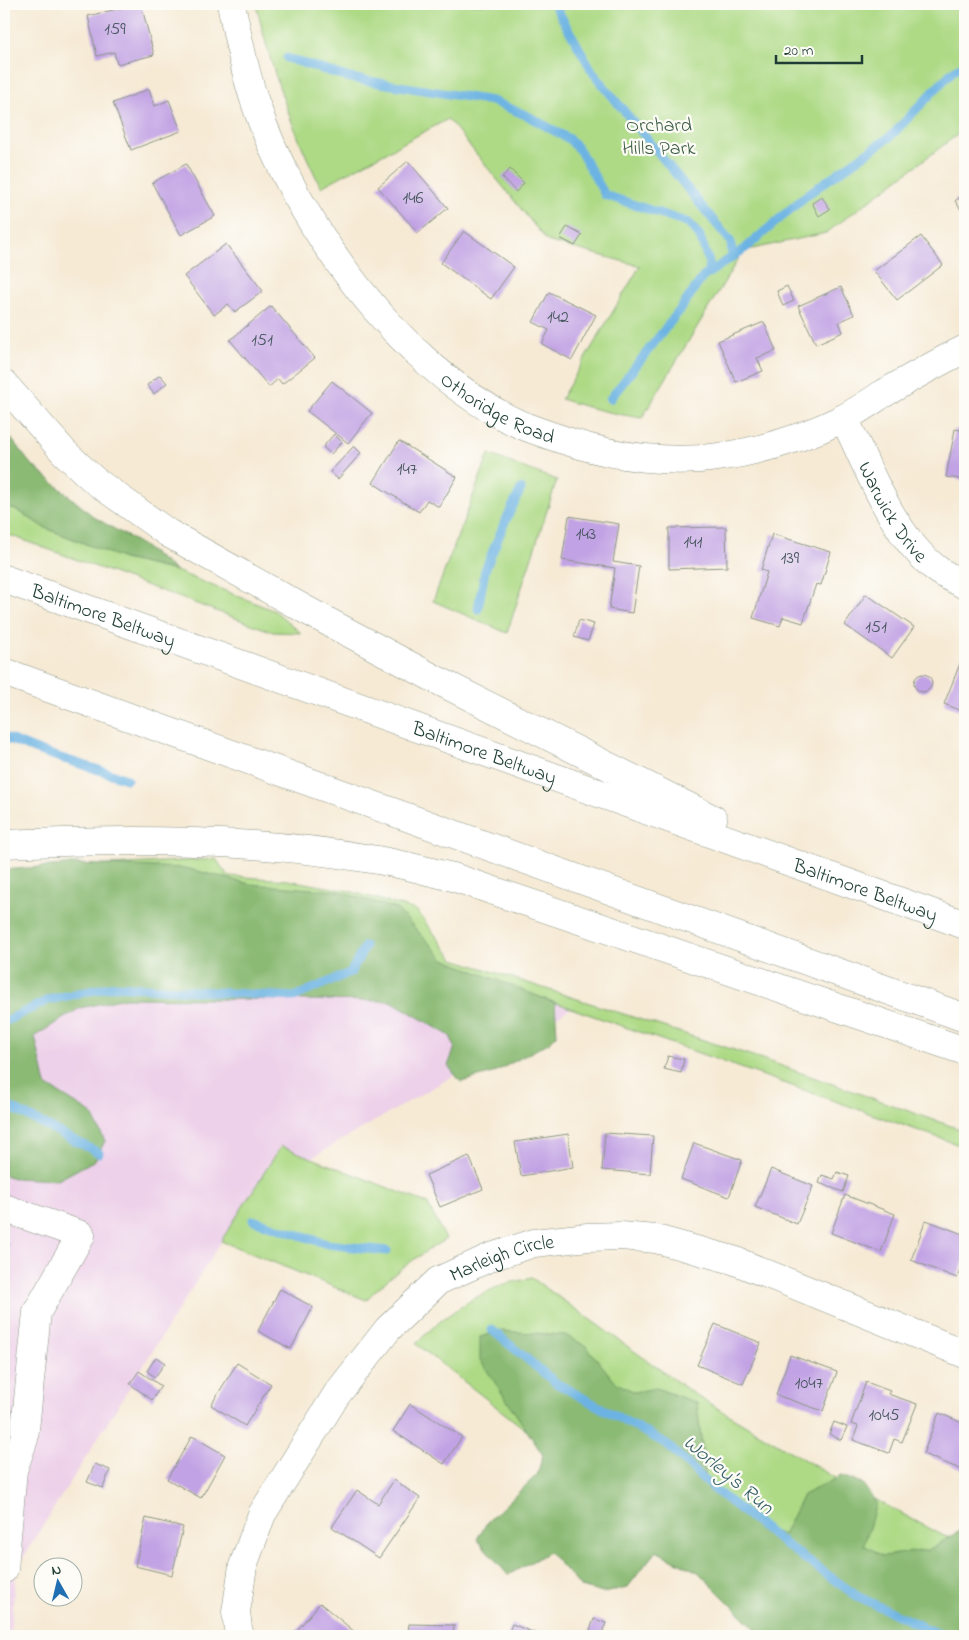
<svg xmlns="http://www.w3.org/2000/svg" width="969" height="1640" viewBox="0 0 969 1640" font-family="'Indie Flower',sans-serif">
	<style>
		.built { fill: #edd0e9 }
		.green { fill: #aeda86; stroke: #668c5d }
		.forest { fill: #8aba73; stroke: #547c54 }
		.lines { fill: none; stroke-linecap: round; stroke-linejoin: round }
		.stream { stroke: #6cb3e3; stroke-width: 9 }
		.building { fill: #c1a2e4 }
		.minor-casing { stroke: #8a9484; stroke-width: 29 }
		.highway-casing { stroke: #8a9484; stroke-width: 29 }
		.minor { stroke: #fff; stroke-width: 28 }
		.highway { stroke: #fff; stroke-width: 28 }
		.labels { text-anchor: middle; stroke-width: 4.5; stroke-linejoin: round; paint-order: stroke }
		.number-label { font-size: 18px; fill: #485660 }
		.park-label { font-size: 20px; fill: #3c5c44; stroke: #fdfcf7 }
		.street-label { font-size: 20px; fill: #1f3d34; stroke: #fdfcf7 }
		.water-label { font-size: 21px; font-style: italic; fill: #366069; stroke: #fdfcf7 }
	</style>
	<rect width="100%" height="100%" fill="#fdfcf7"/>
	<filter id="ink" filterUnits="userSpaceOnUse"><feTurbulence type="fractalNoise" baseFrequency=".02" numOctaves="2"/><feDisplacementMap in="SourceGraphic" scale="10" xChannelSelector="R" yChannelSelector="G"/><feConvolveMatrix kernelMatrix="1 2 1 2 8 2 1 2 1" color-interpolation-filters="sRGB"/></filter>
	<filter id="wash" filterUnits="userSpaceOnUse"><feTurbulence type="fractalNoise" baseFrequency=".0096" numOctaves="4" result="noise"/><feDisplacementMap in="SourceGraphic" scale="20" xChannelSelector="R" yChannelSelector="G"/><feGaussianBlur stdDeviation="1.12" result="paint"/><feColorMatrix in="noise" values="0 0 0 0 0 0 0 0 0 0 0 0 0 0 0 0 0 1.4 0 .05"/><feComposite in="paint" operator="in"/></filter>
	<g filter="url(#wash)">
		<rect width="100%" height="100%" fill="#f6ead5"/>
		<polygon class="built" points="4,935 409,951 571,1008 311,1158 281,1146 22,1559 17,1559 10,1636 4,1636"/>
		<g class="green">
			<path d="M256 4H965V129L826 233 743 251 642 418C615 414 587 408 561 399L640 266 547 241 448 119 321 187C291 128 271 68 256 4Z"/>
			<polygon points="489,454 516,465 557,480 507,633 433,601"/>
			<polygon points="4,505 22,513 43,527 124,559 176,571 275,611 301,633 273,632 4,533"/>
			<polygon points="216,859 228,876 288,880 349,891 416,910 454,959 762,1059 965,1131 965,1147 409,951 4,871"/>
			<path d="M281 1146 427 1203 446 1239C416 1257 390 1275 366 1300L221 1241Z"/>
			<path d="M532 1278 697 1396 840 1481 944 1536 965 1543V1636H816L770 1621 416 1344C439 1319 470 1298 502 1285 511 1282 523 1280 532 1278Z"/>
		</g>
		<g class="forest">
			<polygon points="4,429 29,462 94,517 142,545 176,571 124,559 43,527 22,513 4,505"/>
			<polygon points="75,864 185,868 250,884 337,891 397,909 444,959 555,1003 557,1035 550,1042 493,1073 461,1082 448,1066 455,1047 450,1036 391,1001 125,998 80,1008 35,1036 46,1085 91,1113 105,1141 95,1160 58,1180 14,1178 4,1175 4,870"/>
			<polygon points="501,1331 565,1335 586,1346 616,1383 635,1392 656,1388 697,1403 707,1489 763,1527 783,1535 803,1495 841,1476 862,1483 876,1503 864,1545 883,1556 928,1550 965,1528 965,1636 860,1636 856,1635 850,1636 763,1636 698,1572 656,1551 627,1588 603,1593 581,1587 549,1552 508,1575 477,1539 488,1521 537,1475 543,1455 480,1360 480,1337"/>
		</g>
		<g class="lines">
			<g class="stream">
				<polyline points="554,4 594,74 731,242 732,256"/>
				<polyline points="287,58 350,78 492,101 528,116 569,139 580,151 605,195 689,223 700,237 709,262 710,272"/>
				<polyline points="610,399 679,311 703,277 747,247 808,194 891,136 952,72 965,64"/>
				<polyline points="478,609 485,570 504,524 521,489"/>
				<polyline points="4,737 39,751 127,779"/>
				<polyline points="4,1022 48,1000 114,986 294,997 351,972 365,946"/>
				<polyline points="4,1104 99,1153"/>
				<polyline points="253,1220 327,1244 387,1251"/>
				<polyline points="492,1330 556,1383 665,1443 715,1490 783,1543 857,1596 934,1632 947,1636"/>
			</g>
		</g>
		<g id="blocks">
			<g class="building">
				<polygon points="138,4 141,4 154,55 117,64 114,52 97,56 88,16"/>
				<polygon points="149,89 155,106 169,100 181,131 131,150 113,103"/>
				<polygon points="408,161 448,208 418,233 378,187"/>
				<polygon points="186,164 215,216 181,235 152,183"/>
				<polygon points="510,169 524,183 516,192 502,177"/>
				<polygon points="965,193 965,215 955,201"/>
				<polygon points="822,197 830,209 819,216 812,203"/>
				<polygon points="567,227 582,235 575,246 560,238"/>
				<polygon points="464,231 514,267 491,299 441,263"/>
				<polygon points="921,236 943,265 897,300 874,271"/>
				<polygon points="226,244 263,291 235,312 228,304 214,315 184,276"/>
				<polygon points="787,286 794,301 783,306 777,291"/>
				<polygon points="841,287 854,315 839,322 843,332 816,344 798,306"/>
				<polygon points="549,292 596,315 572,360 542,344 549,330 533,322"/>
				<polygon points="271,306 315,358 282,384 278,379 269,387 230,340"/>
				<polygon points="764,322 776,351 757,358 763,371 736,382 718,341"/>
				<polygon points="160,375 167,383 154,394 147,385"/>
				<polygon points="332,381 372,413 348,443 307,411"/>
				<polygon points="955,429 965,431 965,480 946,477"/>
				<polygon points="334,434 342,442 331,454 323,447"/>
				<polygon points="399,441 457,477 439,507 427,500 419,512 373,483"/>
				<polygon points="354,446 361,453 338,479 330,472"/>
				<polygon points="569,516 619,524 613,562 639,566 632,613 609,609 615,568 562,560"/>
				<polygon points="726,527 727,567 669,569 669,528"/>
				<polygon points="772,534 831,552 821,585 816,584 803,623 783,617 780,626 753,618 767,572 761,570"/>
				<polygon points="866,594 914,627 892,658 845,625"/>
				<polygon points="579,620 594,624 588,641 574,637"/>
				<polygon points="963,656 965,657 965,712 944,704"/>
				<circle cx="923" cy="683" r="9"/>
				<polygon points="668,1056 684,1059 681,1073 664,1069"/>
				<polygon points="605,1133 653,1136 650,1174 602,1170"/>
				<polygon points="568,1134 573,1167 521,1176 515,1142"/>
				<polygon points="694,1143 742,1160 729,1197 681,1179"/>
				<polygon points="469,1156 483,1189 440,1207 426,1175"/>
				<polygon points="771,1169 813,1186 797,1224 755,1207"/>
				<polygon points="837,1172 849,1176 843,1192 819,1183 822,1175 834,1179"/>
				<polygon points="845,1195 895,1214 881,1252 831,1233"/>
				<polygon points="926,1220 965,1235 965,1258 957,1278 911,1260"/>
				<polygon points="4,1242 9,1244 4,1259"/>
				<polygon points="280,1289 313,1307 291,1349 258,1331"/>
				<polygon points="715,1324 761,1343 743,1384 697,1365"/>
				<polygon points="790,1355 837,1372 823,1411 776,1395"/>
				<polygon points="156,1357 165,1363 155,1377 147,1371"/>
				<polygon points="237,1363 271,1384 245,1426 211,1405"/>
				<polygon points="139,1371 161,1386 152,1400 130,1384"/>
				<polygon points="866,1382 890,1391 888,1394 917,1404 902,1442 894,1439 889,1453 853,1440 858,1426 851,1424"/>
				<polygon points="410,1404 462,1437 444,1464 393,1431"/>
				<polygon points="939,1413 965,1424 965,1471 923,1454"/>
				<polygon points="834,1422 847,1427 841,1440 829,1434"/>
				<polygon points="192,1436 225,1455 201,1498 167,1479"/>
				<polygon points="95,1464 110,1470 103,1488 87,1482"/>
				<polygon points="394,1480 420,1498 379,1558 332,1527 357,1490 378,1504"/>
				<polygon points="146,1518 183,1527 172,1575 135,1566"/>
				<polygon points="320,1603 356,1633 353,1636 295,1636 293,1635"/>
				<polygon points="594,1619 606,1623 601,1636 588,1635"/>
				<polygon points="409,1624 454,1625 453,1636 408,1636"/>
				<polygon points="512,1624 542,1636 507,1636"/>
			</g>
		</g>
	</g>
	<g filter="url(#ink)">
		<use href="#blocks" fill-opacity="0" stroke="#8a9484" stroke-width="1"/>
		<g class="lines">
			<g class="minor-casing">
				<g id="minor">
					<path id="s1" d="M231 4C238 37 244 70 255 102 294 221 401 369 517 423 535 431 554 437 573 443 617 457 672 464 718 457 761 451 803 438 842 419 856 412 869 403 881 395 909 379 936 363 965 349"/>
					<path id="s2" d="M844 418C868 467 893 537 938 570 946 576 956 580 965 585"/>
					<polyline points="4,1208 81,1235 37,1312 24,1439 13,1470 4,1569"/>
					<path id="s3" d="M239 1636 236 1612 243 1566 262 1514 337 1394 388 1329 438 1281 491 1257 534 1243 588 1237 621 1236 656 1239 733 1260 965 1354"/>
				</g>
			</g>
			<g class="highway-casing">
				<g id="highway">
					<polyline points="4,384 64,452 94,480 168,533 306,610 437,680 713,819"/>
					<path id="s4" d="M4 579 965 925"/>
					<polyline points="4,672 965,1018"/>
					<path d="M4 844C126 839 250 838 371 859 399 863 426 871 453 877L965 1051"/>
				</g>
			</g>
			<use href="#minor" class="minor"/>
			<use href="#highway" class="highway"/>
		</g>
	</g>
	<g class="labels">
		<g class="number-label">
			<text x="115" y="34">159</text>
			<text x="413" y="203">146</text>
			<text x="558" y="322">142</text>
			<text x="262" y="345">151</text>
			<text x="407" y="474">147</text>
			<text x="586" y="539">143</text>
			<text x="693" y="547">141</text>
			<text x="790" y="563">139</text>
			<text x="876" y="632">151</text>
			<text x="809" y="1388">1047</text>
			<text x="884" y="1420">1045</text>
		</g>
		<g class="park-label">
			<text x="659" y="131">Orchard<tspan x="659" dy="23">Hills Park</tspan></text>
		</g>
		<g class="street-label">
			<text dy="7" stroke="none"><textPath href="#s1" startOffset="501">Othoridge Road</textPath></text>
			<text dy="7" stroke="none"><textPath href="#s2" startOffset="106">Warwick Drive</textPath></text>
			<text dy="7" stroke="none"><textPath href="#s4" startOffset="106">Baltimore Beltway</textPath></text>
			<text dy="7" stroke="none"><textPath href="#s4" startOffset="511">Baltimore Beltway</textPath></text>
			<text dy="7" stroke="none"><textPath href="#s4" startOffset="916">Baltimore Beltway</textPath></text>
			<text dy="7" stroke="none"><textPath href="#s3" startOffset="488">Marleigh Circle</textPath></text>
		</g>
		<g class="water-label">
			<text transform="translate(729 1474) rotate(40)" y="7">Worley's Run</text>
		</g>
	</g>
	<rect width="969" height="1640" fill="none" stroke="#fdfcf7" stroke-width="20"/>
	<g transform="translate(58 1582) rotate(352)"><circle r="24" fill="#fdfcf7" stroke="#a4b0a9"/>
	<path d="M0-4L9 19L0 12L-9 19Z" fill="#1f6fb2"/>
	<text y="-8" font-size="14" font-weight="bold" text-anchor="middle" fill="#1f3d34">N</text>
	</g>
	<path d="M776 55v8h86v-8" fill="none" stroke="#1f3d34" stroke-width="2.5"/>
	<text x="784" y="55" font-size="15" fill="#1f3d34" stroke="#fdfcf7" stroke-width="4" paint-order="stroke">20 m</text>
</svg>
